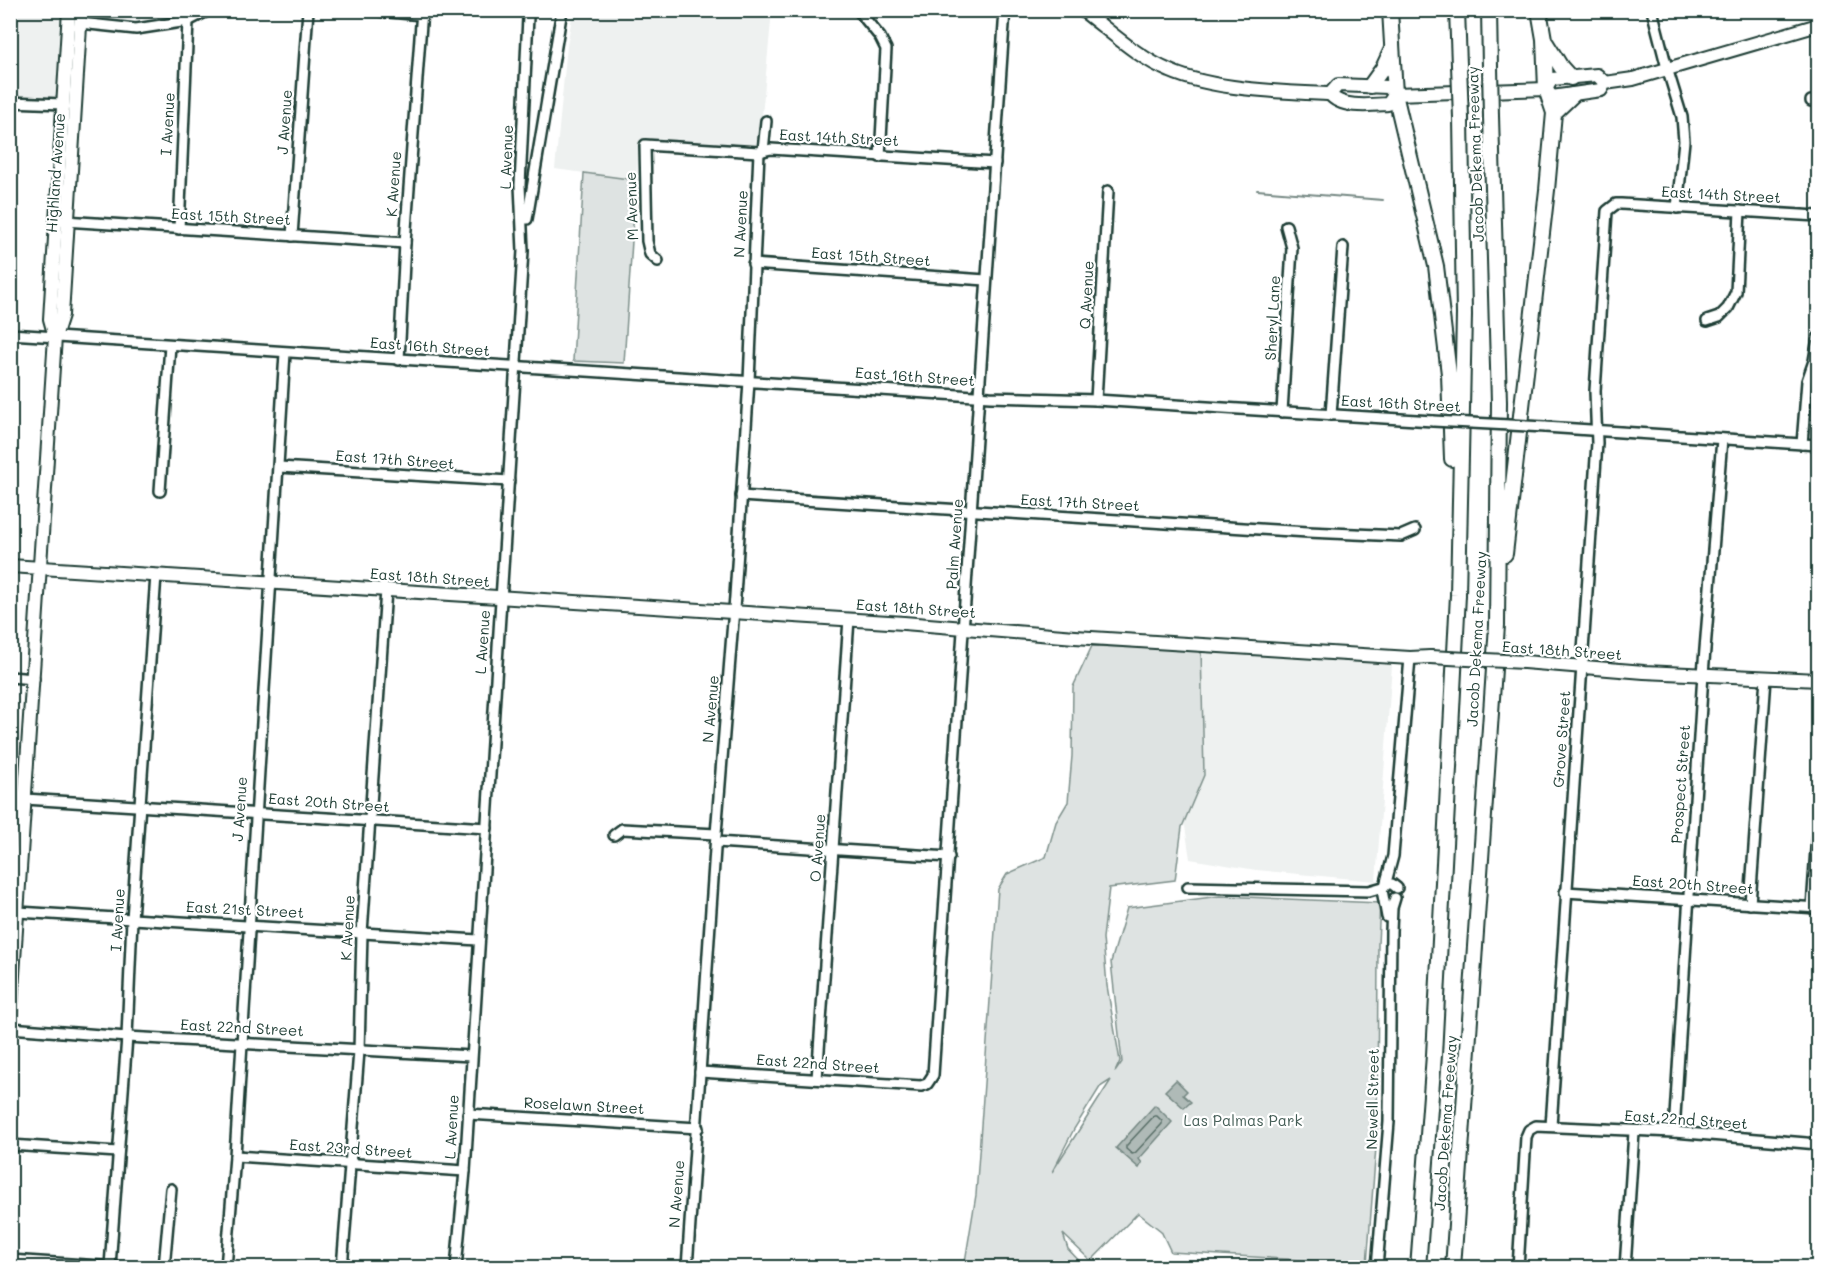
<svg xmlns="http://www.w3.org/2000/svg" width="1829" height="1278" viewBox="0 0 1829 1278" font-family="Mali,sans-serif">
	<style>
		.built { fill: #eef1f0 }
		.green { fill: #dee3e2; stroke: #7e908b; stroke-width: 1.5; fill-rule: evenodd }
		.water { fill: #afbab7; stroke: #758883; stroke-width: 1.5 }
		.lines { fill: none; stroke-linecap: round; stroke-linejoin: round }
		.shore { stroke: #596f68; stroke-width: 1.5 }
		.stream { stroke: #758883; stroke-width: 2 }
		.minor-casing { stroke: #1f3d34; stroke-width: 14 }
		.major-casing { stroke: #1f3d34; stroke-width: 16 }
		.highway-casing { stroke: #1f3d34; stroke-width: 18 }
		.minor { stroke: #fff; stroke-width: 9 }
		.major { stroke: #fff; stroke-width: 12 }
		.highway { stroke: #fff; stroke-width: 14 }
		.minor-bridge-casing { stroke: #1f3d34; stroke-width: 14; stroke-linecap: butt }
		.major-bridge-casing { stroke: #1f3d34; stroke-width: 16; stroke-linecap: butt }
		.highway-bridge-casing { stroke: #1f3d34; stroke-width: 18; stroke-linecap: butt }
		.minor-bridge { stroke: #fff; stroke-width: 9 }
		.major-bridge { stroke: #fff; stroke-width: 12 }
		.highway-bridge { stroke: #fff; stroke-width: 14 }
		.labels { text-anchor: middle; stroke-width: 4.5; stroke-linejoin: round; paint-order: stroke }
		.street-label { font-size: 15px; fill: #1f3d34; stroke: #fff }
		.park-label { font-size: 15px; fill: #455e57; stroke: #fff }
	</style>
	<rect width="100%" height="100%" fill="#fff"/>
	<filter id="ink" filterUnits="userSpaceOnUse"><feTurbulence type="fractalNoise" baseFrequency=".0167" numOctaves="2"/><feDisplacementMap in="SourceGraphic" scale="12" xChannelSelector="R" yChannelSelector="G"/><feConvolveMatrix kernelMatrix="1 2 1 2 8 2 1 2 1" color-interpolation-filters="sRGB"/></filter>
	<g filter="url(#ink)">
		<g class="built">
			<polygon points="10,11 63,11 58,102 11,99"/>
			<polygon points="573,11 772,11 759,147 639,141 636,180 555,169 567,46"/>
			<polygon points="1201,649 1392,665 1376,881 1256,870 1190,859 1184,820 1204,775"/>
		</g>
		<g class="green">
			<polygon points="584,173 636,180 624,363 573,361"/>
			<path d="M1092 646 1201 649 1204 775 1182 827 1175 880 1109 888 1103 938 1107 986 1120 1061 1115 1072 1122 1062 1111 962 1127 908 1220 896 1380 903 1378 944 1377 1134 1367 1264 1171 1252 1161 1231 1138 1213 1091 1261 1063 1234 1068 1249 1085 1267 964 1268 976 1195 998 889 1007 874 1046 857 1056 822 1068 802 1072 756 1073 687ZM1111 1080 1052 1172 1074 1129 1100 1087Z"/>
		</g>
		<g class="water">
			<polygon points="1176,1080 1187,1091 1183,1095 1191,1102 1184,1108 1165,1091"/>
			<polygon points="1155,1105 1172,1122 1139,1159 1142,1163 1139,1168 1116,1148"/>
		</g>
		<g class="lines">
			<polygon class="shore" points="1154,1116 1157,1116 1162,1121 1162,1124 1135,1153 1132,1154 1126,1149 1126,1146"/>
			<g class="stream">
				<polyline points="1257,190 1383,200"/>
				<polyline points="1068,1268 1069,1266"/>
			</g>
			<g class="minor-casing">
				<g id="minor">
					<polyline points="368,10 422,15"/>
					<polyline points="858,10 880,37 886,49 880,157"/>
					<polyline points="1652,10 1667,68 1682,117 1684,141 1677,208"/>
					<polyline points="80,23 136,29 188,21 209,10"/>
					<polyline points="1811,101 1818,101"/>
					<polyline points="10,102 63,104"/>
					<polyline points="763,151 766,121"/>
					<polyline points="527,219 562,10"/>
					<polyline points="64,221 405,243"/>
					<polyline points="179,229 188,21"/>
					<polyline points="292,236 308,10"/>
					<polyline points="658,261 650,254 647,241 645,145 759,152 771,149 995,163"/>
					<polyline points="753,264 986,280"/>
					<polyline points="1707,321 1719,317 1728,308 1736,292 1740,211"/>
					<polyline points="10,334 990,397 1096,400 1433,421"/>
					<polyline points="399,360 405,243 422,10"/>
					<polyline points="1096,400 1108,191"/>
					<polyline points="1282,412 1292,248 1286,226"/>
					<polyline points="1331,415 1343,247"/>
					<polyline points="1545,427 1818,445"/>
					<polyline points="1802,444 1807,381 1814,361 1818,338"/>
					<polyline points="279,467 509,481"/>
					<polyline points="160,491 170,345"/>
					<polyline points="741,496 1308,532 1401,536 1415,530"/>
					<polyline points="10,677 34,679"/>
					<polyline points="25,799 487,828"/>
					<polyline points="614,835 622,829 716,834"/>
					<polyline points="716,842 949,857"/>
					<polyline points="1385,886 1393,856 1410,658"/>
					<polyline points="1188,887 1369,891 1383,887"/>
					<polyline points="1565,892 1818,908"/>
					<polyline points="1750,904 1766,678"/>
					<polyline points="1812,908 1818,819"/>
					<polyline points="10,913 18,912 478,940"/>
					<polyline points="1387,917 1382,890 1387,884 1392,884 1397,888"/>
					<polyline points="10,1028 127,1037 471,1056"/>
					<polyline points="700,1072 921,1086 927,1084 933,1075 1005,10"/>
					<polyline points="817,1079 849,619"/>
					<polyline points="468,1114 698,1128"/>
					<polyline points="1551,1126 1597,443 1595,391 1607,211 1616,204 1621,204 1818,216"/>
					<polyline points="1674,1132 1703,674 1722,439"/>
					<polyline points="10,1145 118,1152"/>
					<polyline points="235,1156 465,1171"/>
					<polyline points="10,1260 131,1268"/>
					<polyline points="110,1266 127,1037 132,919 156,575"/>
					<polyline points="164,1268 171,1189"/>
					<polyline points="226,1268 235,1156 285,353"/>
					<polyline points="342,1268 359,1051 362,933 386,590"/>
					<polyline points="456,1268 465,1171 523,251 520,185 528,17"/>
					<polyline points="687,1268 716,834 735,596 749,381 759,152"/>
					<polyline points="1377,1268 1389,1122 1391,931 1392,908 1395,898"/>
					<polyline points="1518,1268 1526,1137 1529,1130 1536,1126 1674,1132 1818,1144"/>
					<polyline points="1625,1268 1634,1132"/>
				</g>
			</g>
			<g class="major-casing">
				<g id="major">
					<path d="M1082 10C1110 31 1138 58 1170 71 1213 90 1283 92 1330 94 1341 109 1372 105 1388 104L1395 94"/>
					<polyline points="1546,89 1552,97 1601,90 1605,83 1633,79 1818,25"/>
					<polyline points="1546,89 1552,79 1597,75 1605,83"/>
					<polyline points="1330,94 1338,85 1388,87 1395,94 1546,89"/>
					<polyline points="55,337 50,319 69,10"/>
					<polyline points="10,566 904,623 1075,637 1410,658 1430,657"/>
					<polyline points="1524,662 1644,672 1818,680"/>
					<polyline points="10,1021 55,337 62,315 81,10"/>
				</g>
			</g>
			<g class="highway-casing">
				<g id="highway">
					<polyline points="1390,10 1395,94 1436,266 1449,374 1452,459"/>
					<polyline points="1457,10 1459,65"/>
					<polyline points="1489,10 1490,67"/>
					<polyline points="1546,43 1561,67 1571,78"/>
					<polyline points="1370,86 1383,68 1391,51"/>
					<polyline points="1554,113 1573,95"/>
					<polyline points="1505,554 1547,190 1554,113 1546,89 1544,39 1539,10"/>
					<polyline points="1418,1268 1434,1055 1458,595 1464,315 1461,118"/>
					<polyline points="1453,1268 1497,625 1499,402 1491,116"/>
				</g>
			</g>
			<use href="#minor" class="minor"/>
			<use href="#major" class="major"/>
			<use href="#highway" class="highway"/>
			<g class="minor-bridge-casing">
				<polyline id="minor-bridge" points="1433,421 1545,427"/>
			</g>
			<g class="major-bridge-casing">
				<polyline id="major-bridge" points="1430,657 1524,662"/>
			</g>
			<g class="highway-bridge-casing">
				<g id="highway-bridge">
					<polyline points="1459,65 1461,118"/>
					<polyline points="1490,67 1491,116"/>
				</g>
			</g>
			<use href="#minor-bridge" class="minor-bridge"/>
			<use href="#major-bridge" class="major-bridge"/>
			<use href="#highway-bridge" class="highway-bridge"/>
		</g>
	</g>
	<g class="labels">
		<g class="street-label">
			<text transform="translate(285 122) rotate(-86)" y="5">J Avenue</text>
			<text transform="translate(168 124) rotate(-87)" y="5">I Avenue</text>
			<text transform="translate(839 138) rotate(3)" y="5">East 14th Street</text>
			<text transform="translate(1476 154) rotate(-92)" y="5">Jacob Dekema Freeway</text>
			<text transform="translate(507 157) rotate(-88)" y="5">L Avenue</text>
			<text transform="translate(56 173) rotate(-86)" y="5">Highland Avenue</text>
			<text transform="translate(394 184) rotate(-86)" y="5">K Avenue</text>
			<text transform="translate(1721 195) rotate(3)" y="5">East 14th Street</text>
			<text transform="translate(632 206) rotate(-92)" y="5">M Avenue</text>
			<text transform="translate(231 217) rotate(3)" y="5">East 15th Street</text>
			<text transform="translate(741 224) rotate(-87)" y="5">N Avenue</text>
			<text transform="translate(871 257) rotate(4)" y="5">East 15th Street</text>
			<text transform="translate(1087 295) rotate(-87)" y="5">Q Avenue</text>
			<text transform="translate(1273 318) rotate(-87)" y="5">Sheryl Lane</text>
			<text transform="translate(430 347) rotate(4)" y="5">East 16th Street</text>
			<text transform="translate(915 377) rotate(4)" y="5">East 16th Street</text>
			<text transform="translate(1401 404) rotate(3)" y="5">East 16th Street</text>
			<text transform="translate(395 460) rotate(4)" y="5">East 17th Street</text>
			<text transform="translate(1080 503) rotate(3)" y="5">East 17th Street</text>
			<text transform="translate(955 544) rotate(-86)" y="5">Palm Avenue</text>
			<text transform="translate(430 578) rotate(4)" y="5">East 18th Street</text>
			<text transform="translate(916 609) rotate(4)" y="5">East 18th Street</text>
			<text transform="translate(1477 639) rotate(-87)" y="5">Jacob Dekema Freeway</text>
			<text transform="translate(483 642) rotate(-86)" y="5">L Avenue</text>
			<text transform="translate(1562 651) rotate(4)" y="5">East 18th Street</text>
			<text transform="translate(711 709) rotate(-85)" y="5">N Avenue</text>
			<text transform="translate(1562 739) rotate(-86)" y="5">Grove Street</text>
			<text transform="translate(1681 784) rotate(-86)" y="5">Prospect Street</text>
			<text transform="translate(329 803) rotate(4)" y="5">East 20th Street</text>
			<text transform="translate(240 809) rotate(-86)" y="5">J Avenue</text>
			<text transform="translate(818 848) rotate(-86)" y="5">O Avenue</text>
			<text transform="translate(1693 885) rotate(4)" y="5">East 20th Street</text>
			<text transform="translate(245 910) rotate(3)" y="5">East 21st Street</text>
			<text transform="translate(118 920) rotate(-87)" y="5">I Avenue</text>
			<text transform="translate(348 928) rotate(-87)" y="5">K Avenue</text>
			<text transform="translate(242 1028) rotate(3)" y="5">East 22nd Street</text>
			<text transform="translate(818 1064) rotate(4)" y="5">East 22nd Street</text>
			<text transform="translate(1373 1099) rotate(-89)" y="5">Newell Street</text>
			<text transform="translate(584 1106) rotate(3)" y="5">Roselawn Street</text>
			<text transform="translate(1686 1120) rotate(4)" y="5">East 22nd Street</text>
			<text transform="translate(1446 1123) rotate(-86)" y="5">Jacob Dekema Freeway</text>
			<text transform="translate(452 1127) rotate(-87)" y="5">L Avenue</text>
			<text transform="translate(351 1149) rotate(4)" y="5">East 23rd Street</text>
			<text transform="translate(677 1194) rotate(-86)" y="5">N Avenue</text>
		</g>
		<g class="park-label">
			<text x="1243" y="1126">Las Palmas Park</text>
		</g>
	</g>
	<rect width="1829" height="1278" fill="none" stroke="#fff" stroke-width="36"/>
	<rect x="18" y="18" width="1793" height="1242" fill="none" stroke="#1f3d34" stroke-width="2" filter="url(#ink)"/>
</svg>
